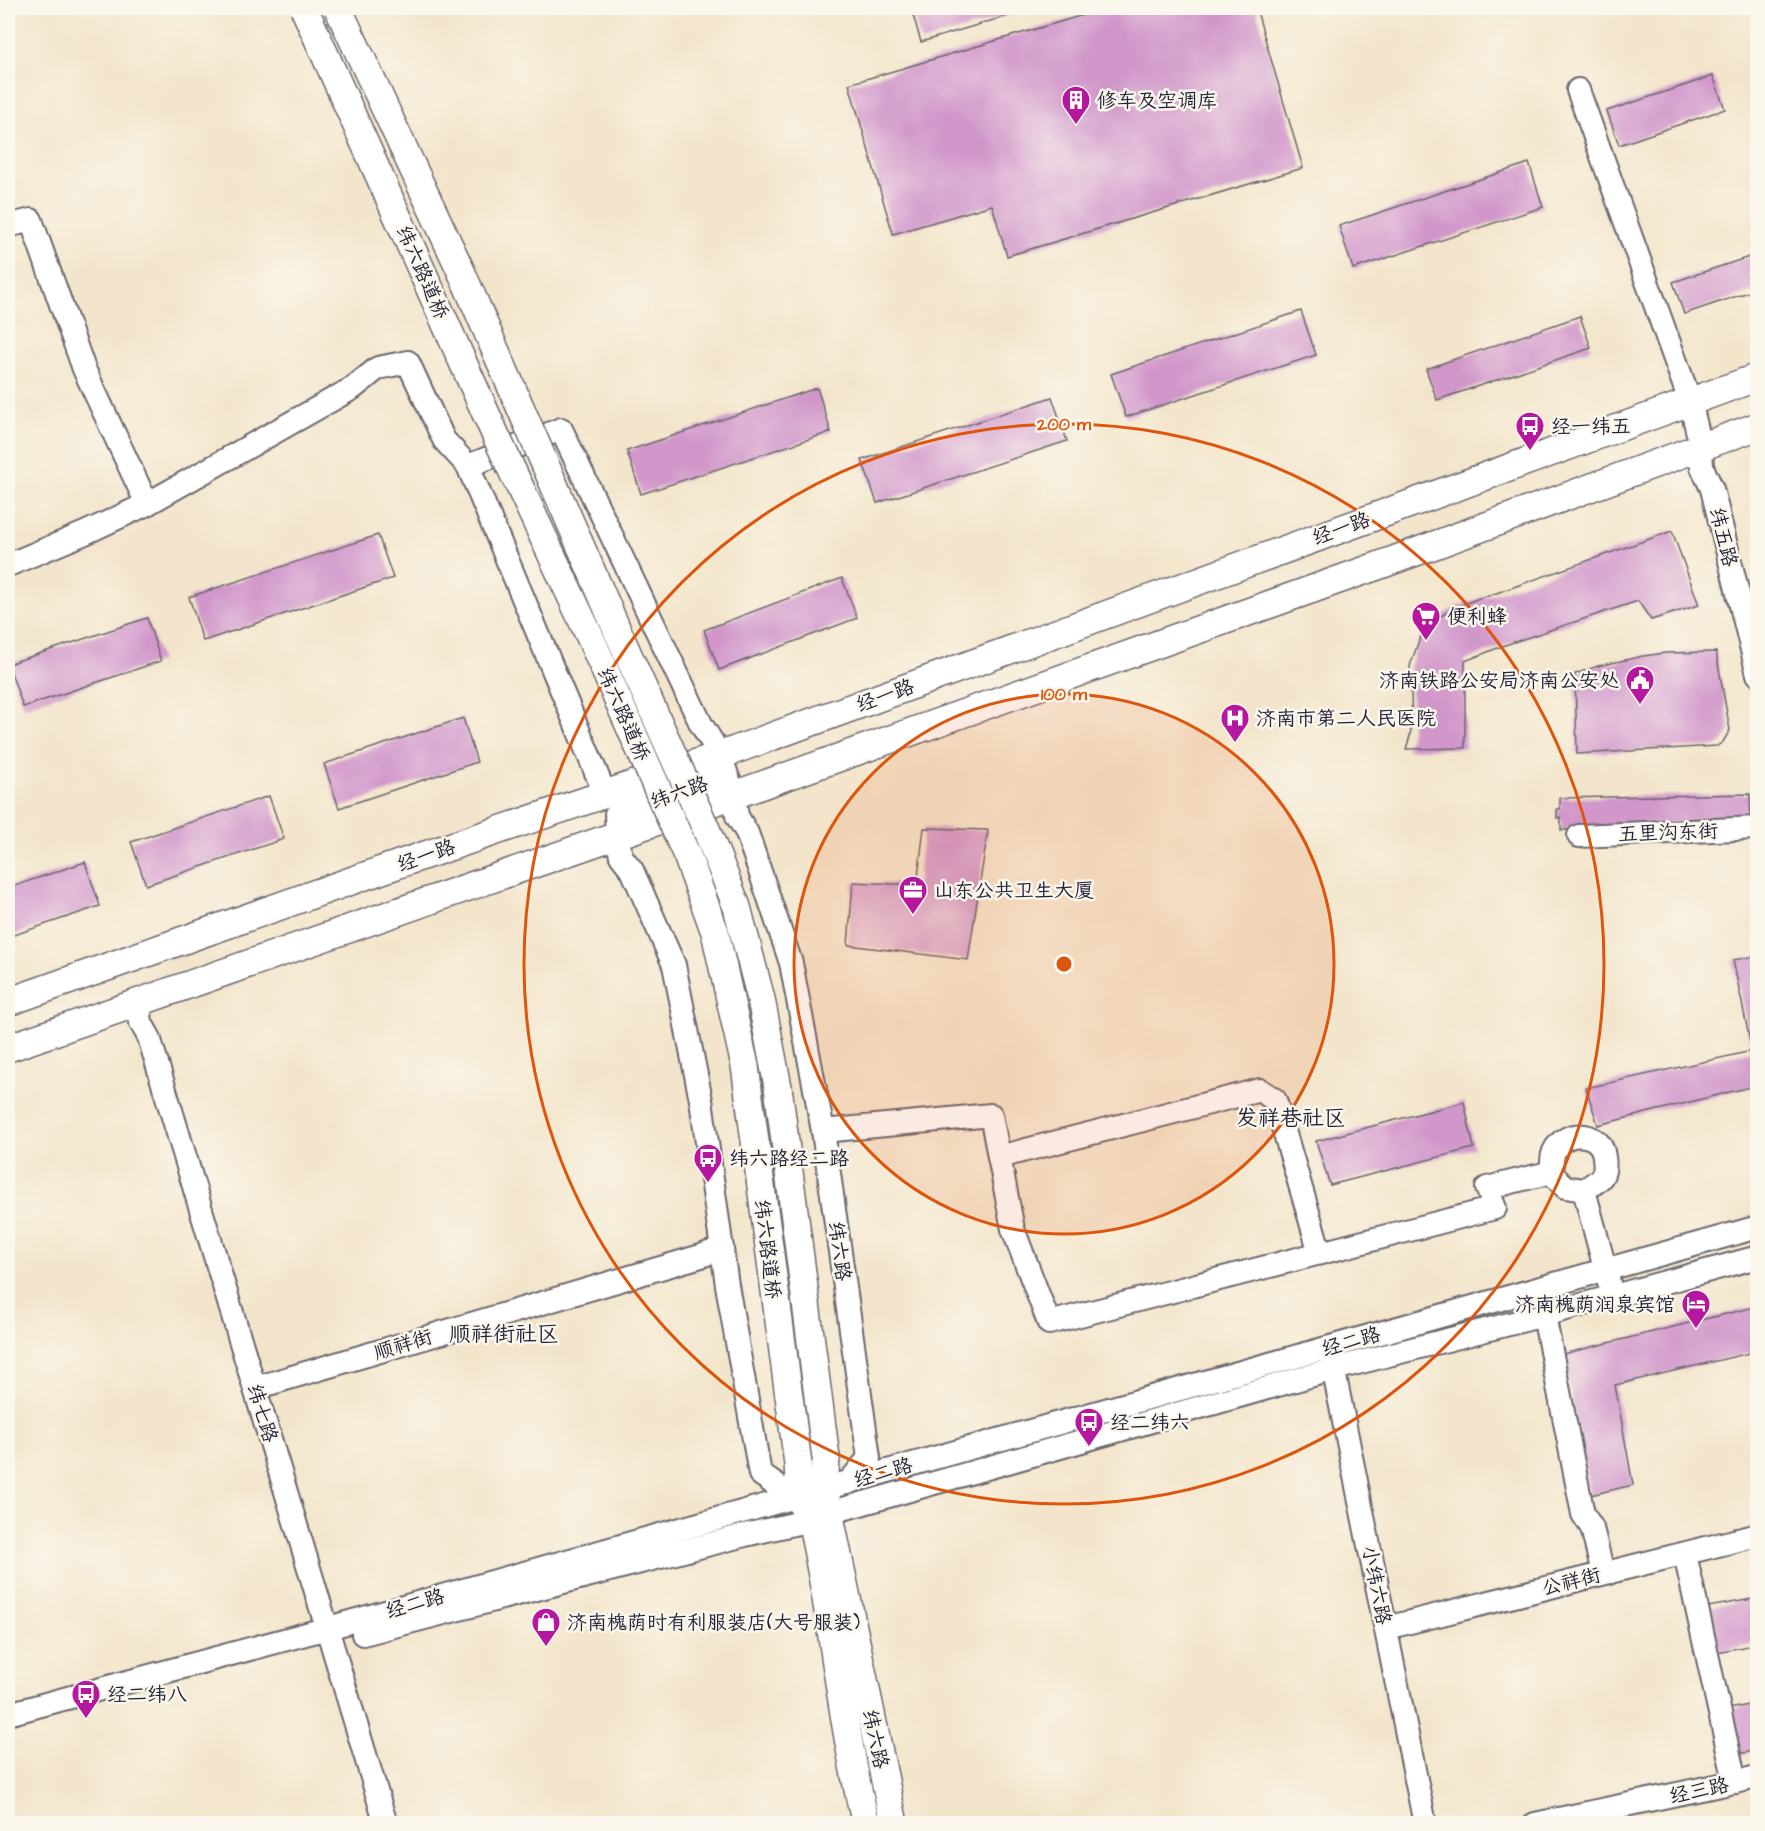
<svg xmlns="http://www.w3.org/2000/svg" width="1765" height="1831" viewBox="0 0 1765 1831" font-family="'Architects Daughter','LXGW WenKai TC',sans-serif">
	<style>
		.building { fill: #d197cb }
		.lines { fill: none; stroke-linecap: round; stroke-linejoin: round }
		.minor-casing { stroke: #6b666d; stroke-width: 26 }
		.major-casing { stroke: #6b666d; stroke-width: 30 }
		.minor { stroke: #fff; stroke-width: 22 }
		.major { stroke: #fff; stroke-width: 27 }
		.major-bridge-casing { stroke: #6b666d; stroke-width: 30; stroke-linecap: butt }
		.major-bridge { stroke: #fff; stroke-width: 27 }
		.ring { fill: none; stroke: #de560e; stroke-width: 3 }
		.labels { text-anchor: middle; stroke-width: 5; stroke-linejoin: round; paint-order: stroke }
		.poi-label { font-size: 20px; fill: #22223b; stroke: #fbf7ec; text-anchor: start }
		.street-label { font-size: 20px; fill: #22223b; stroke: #fbf7ec }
		.quarter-label { font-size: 22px; fill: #22223b; stroke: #fbf7ec }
		.centre { fill: #de560e; stroke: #fbf7ec; stroke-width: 3 }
		.ring-label { font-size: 18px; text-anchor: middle; font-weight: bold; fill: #de560e; stroke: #fbf7ec; stroke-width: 5; stroke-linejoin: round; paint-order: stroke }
	</style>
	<rect width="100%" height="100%" fill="#fbf7ec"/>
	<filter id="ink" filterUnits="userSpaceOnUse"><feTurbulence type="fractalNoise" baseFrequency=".0167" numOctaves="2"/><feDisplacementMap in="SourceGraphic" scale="12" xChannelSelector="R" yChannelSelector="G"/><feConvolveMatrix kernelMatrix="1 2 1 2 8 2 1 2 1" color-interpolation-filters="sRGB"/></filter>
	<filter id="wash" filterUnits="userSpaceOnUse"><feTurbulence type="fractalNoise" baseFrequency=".008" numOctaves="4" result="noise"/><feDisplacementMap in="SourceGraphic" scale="24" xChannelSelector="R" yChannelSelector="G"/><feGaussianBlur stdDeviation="1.35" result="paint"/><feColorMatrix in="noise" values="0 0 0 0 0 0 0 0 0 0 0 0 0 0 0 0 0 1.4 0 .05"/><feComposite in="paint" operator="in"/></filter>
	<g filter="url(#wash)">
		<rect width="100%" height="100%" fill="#f3e5cb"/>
		<g id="blocks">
			<g class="building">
				<polygon points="911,8 1033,8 921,42"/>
				<polygon points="1107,8 1256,8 1303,168 1007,256 992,205 893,234 849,84"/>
				<polygon points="1713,76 1725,109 1619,145 1607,111"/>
				<polygon points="1529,163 1543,207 1353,269 1339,226"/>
				<polygon points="1758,254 1758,289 1684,314 1673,282"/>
				<polygon points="1301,311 1316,355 1126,417 1111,374"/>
				<polygon points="1580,316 1591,348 1437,400 1426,369"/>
				<polygon points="817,388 831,432 641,494 627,451"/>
				<polygon points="1052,397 1067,441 877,503 862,460"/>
				<polygon points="1672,531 1699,605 1651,620 1638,601 1505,645 1465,661 1465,748 1406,749 1410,736 1412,721 1410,666 1418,643 1424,631 1434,620 1456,607 1482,597 1488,596"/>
				<polygon points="378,535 393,578 203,641 189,597"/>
				<polygon points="842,578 857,618 719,670 704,630"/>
				<polygon points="147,618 161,661 23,707 8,664"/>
				<polygon points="1716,652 1730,730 1723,742 1717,746 1577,754 1575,674 1598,666 1643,656 1666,653"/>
				<polygon points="463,718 477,762 339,808 324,764"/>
				<polygon points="1750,794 1751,826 1561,830 1561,817 1557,818 1557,809 1560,809 1560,798"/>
				<polygon points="269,796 284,839 146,885 131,842"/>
				<polygon points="924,828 988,830 968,960 848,945 853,882 917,885"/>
				<polygon points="85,862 100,906 8,937 8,888"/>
				<polygon points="1758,956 1758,1085 1598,1125 1586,1088 1752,1051 1733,960"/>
				<polygon points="1464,1102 1474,1148 1330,1185 1316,1141"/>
				<polygon points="1758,1306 1758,1351 1615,1385 1633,1485 1590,1495 1563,1354"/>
				<polygon points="1758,1598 1758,1644 1717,1652 1708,1607"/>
				<polygon points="1758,1703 1758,1750 1738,1754 1729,1709"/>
			</g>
		</g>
	</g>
	<g filter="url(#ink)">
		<use href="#blocks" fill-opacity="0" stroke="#6b666d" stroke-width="1.5"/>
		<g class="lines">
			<g class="minor-casing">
				<g id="minor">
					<polyline points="1578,90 1690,401 1701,446 1702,467 1712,489 1758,674"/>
					<polyline points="8,226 31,220 84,369 147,504"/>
					<polyline points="468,466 561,429 701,724 720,755 734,795 737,816 747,833 791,963 823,1131 869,1458 848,1483"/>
					<polyline points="8,565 85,533 147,504 353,388 378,368 408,362 444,440 468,466 605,794"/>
					<polyline points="720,755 716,780 616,814 617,835 621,856 632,870 674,965 701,1100 727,1285 760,1474 793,1497 799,1505"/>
					<polyline points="1579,836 1758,828"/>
					<polyline points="139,1003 141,1023 149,1037 386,1824"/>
					<polyline points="823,1131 991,1115 1013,1229 1049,1323 1495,1208 1487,1188 1552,1172"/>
					<polyline points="999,1157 1260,1090 1275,1100 1320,1253"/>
					<path d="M1584 1190 1565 1187C1561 1183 1554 1177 1552 1172 1551 1169 1552 1166 1552 1163 1551 1130 1601 1125 1604 1157 1607 1177 1600 1180 1584 1190L1609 1283"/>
					<polyline points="1544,1315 1583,1514 1592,1528 1603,1573"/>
					<polyline points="1331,1357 1425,1824"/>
					<polyline points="255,1388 701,1256 722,1248"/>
					<polyline points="1685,1554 1735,1782"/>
					<polyline points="1386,1628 1758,1535"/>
					<polyline points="363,1634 745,1535 811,1520 829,1513 1334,1369 1544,1315 1758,1257"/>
					<polyline points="8,1714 328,1628 1758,1227"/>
					<polyline points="1535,1824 1758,1777"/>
				</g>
			</g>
			<g class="major-casing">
				<g id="major">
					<polyline points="8,1002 399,864 735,750 1758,377"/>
					<polyline points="8,1048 617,835 734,795 1383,564 1758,426"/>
					<polyline points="826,1458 824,1488 894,1824"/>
					<path d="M798 1464 799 1479 803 1487C832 1598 838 1713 866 1824"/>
				</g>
			</g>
			<use href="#minor" class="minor"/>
			<use href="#major" class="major"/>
			<g class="major-bridge-casing">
				<g id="major-bridge">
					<polyline points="304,8 496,436 591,639 688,858 715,932 745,1066 798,1464"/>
					<polyline points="338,8 461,271 618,632 707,831 737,907 761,999 778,1087 826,1458"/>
				</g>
			</g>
			<use href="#major-bridge" class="major-bridge"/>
		</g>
	</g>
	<circle cx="1064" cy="964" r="270" fill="#de560e" fill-opacity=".12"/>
	<g class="ring">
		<circle cx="1064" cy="964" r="270"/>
		<circle cx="1064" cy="964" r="540"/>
	</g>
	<defs>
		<g id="building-pin" transform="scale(1.5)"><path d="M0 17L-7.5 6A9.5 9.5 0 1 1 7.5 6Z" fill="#b5179e" stroke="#fbf7ec"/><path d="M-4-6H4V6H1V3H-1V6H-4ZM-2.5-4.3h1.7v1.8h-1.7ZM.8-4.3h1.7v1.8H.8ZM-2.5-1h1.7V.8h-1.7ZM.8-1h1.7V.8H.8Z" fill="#fff"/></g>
		<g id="bus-pin" transform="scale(1.5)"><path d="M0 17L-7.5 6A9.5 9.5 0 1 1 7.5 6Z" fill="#b5179e" stroke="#fbf7ec"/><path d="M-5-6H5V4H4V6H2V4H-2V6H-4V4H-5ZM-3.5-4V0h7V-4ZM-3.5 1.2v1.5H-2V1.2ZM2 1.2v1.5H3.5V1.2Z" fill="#fff"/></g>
		<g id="supermarket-pin" transform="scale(1.5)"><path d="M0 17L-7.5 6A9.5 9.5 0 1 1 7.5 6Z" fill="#b5179e" stroke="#fbf7ec"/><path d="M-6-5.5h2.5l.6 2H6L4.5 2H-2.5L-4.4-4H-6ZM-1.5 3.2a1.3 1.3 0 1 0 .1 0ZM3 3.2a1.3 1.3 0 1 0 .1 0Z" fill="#fff"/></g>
		<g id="civic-pin" transform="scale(1.5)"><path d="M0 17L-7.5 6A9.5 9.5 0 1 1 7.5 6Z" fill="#b5179e" stroke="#fbf7ec"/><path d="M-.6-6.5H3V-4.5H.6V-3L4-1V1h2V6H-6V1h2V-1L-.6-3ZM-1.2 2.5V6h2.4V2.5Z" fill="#fff"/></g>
		<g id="hospital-pin" transform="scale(1.5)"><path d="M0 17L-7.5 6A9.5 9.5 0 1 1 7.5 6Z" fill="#b5179e" stroke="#fbf7ec"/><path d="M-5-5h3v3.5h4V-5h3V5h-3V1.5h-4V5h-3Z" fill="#fff"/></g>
		<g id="office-pin" transform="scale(1.5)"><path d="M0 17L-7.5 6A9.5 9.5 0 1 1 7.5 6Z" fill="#b5179e" stroke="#fbf7ec"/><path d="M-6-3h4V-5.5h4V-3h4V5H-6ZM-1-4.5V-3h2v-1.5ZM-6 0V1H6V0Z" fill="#fff"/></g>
		<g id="hotel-pin" transform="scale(1.5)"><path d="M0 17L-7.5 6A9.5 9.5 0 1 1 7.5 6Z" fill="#b5179e" stroke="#fbf7ec"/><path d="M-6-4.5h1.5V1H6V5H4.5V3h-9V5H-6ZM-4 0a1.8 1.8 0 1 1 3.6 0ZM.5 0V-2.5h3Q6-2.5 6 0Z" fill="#fff"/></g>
		<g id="shop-pin" transform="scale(1.5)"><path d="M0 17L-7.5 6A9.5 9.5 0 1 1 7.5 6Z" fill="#b5179e" stroke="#fbf7ec"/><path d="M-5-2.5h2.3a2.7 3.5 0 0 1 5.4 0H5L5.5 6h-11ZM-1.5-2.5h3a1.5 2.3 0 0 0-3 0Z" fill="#fff"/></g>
	</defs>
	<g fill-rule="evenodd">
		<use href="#building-pin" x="1076" y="100"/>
		<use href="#bus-pin" x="1530" y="426"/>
		<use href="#supermarket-pin" x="1426" y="616"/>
		<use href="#civic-pin" x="1640" y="680"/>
		<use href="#hospital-pin" x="1235" y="718"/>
		<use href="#office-pin" x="913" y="890"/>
		<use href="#bus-pin" x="708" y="1158"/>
		<use href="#hotel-pin" x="1696" y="1304"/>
		<use href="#bus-pin" x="1089" y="1422"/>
		<use href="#shop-pin" x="546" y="1622"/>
		<use href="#bus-pin" x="86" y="1694"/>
	</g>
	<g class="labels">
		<g class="poi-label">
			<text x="1097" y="107">修车及空调库</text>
			<text x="1551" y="433">经一纬五</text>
			<text x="1447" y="623">便利蜂</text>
			<text x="1619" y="687" text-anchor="end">济南铁路公安局济南公安处</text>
			<text x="1256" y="725">济南市第二人民医院</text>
			<text x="934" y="897">山东公共卫生大厦</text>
			<text x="729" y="1165">纬六路经二路</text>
			<text x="1675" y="1311" text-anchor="end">济南槐荫润泉宾馆</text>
			<text x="1110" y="1429">经二纬六</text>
			<text x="567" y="1629">济南槐荫时有利服装店(大号服装)</text>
			<text x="107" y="1701">经二纬八</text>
		</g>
		<g class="street-label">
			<text transform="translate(423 272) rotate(66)" y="7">纬六路道桥</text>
			<text transform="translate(1341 528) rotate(-20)" y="7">经一路</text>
			<text transform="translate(1724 537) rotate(76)" y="7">纬五路</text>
			<text transform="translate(885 695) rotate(-20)" y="7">经一路</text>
			<text transform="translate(624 714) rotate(66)" y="7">纬六路道桥</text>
			<text transform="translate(679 792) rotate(-20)" y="7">纬六路</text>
			<text transform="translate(1668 832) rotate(-2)" y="7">五里沟东街</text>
			<text transform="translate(426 855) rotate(-19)" y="7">经一路</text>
			<text transform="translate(768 1249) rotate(83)" y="7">纬六路道桥</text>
			<text transform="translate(840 1251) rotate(82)" y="7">纬六路</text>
			<text transform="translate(1351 1341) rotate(-16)" y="7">经二路</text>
			<text transform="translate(403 1344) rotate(-17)" y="7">顺祥街</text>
			<text transform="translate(263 1413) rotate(73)" y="7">纬七路</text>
			<text transform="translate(883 1472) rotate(-16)" y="7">经二路</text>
			<text transform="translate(1571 1581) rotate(-14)" y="7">公祥街</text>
			<text transform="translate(1377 1585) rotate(79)" y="7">小纬六路</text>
			<text transform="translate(415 1603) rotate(-16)" y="7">经二路</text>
			<text transform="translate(876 1739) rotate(78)" y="7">纬六路</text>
			<text transform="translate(1699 1790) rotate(-12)" y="7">经三路</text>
		</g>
		<g class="quarter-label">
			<text x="1291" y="1125">发祥巷社区</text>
			<text x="504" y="1341">顺祥街社区</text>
		</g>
	</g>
	<circle cx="1064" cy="964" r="9" class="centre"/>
	<g class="ring-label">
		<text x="1064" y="430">200 m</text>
		<text x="1064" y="700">100 m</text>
	</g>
	<rect width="1765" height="1831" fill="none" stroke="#fbf7ec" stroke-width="30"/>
</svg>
